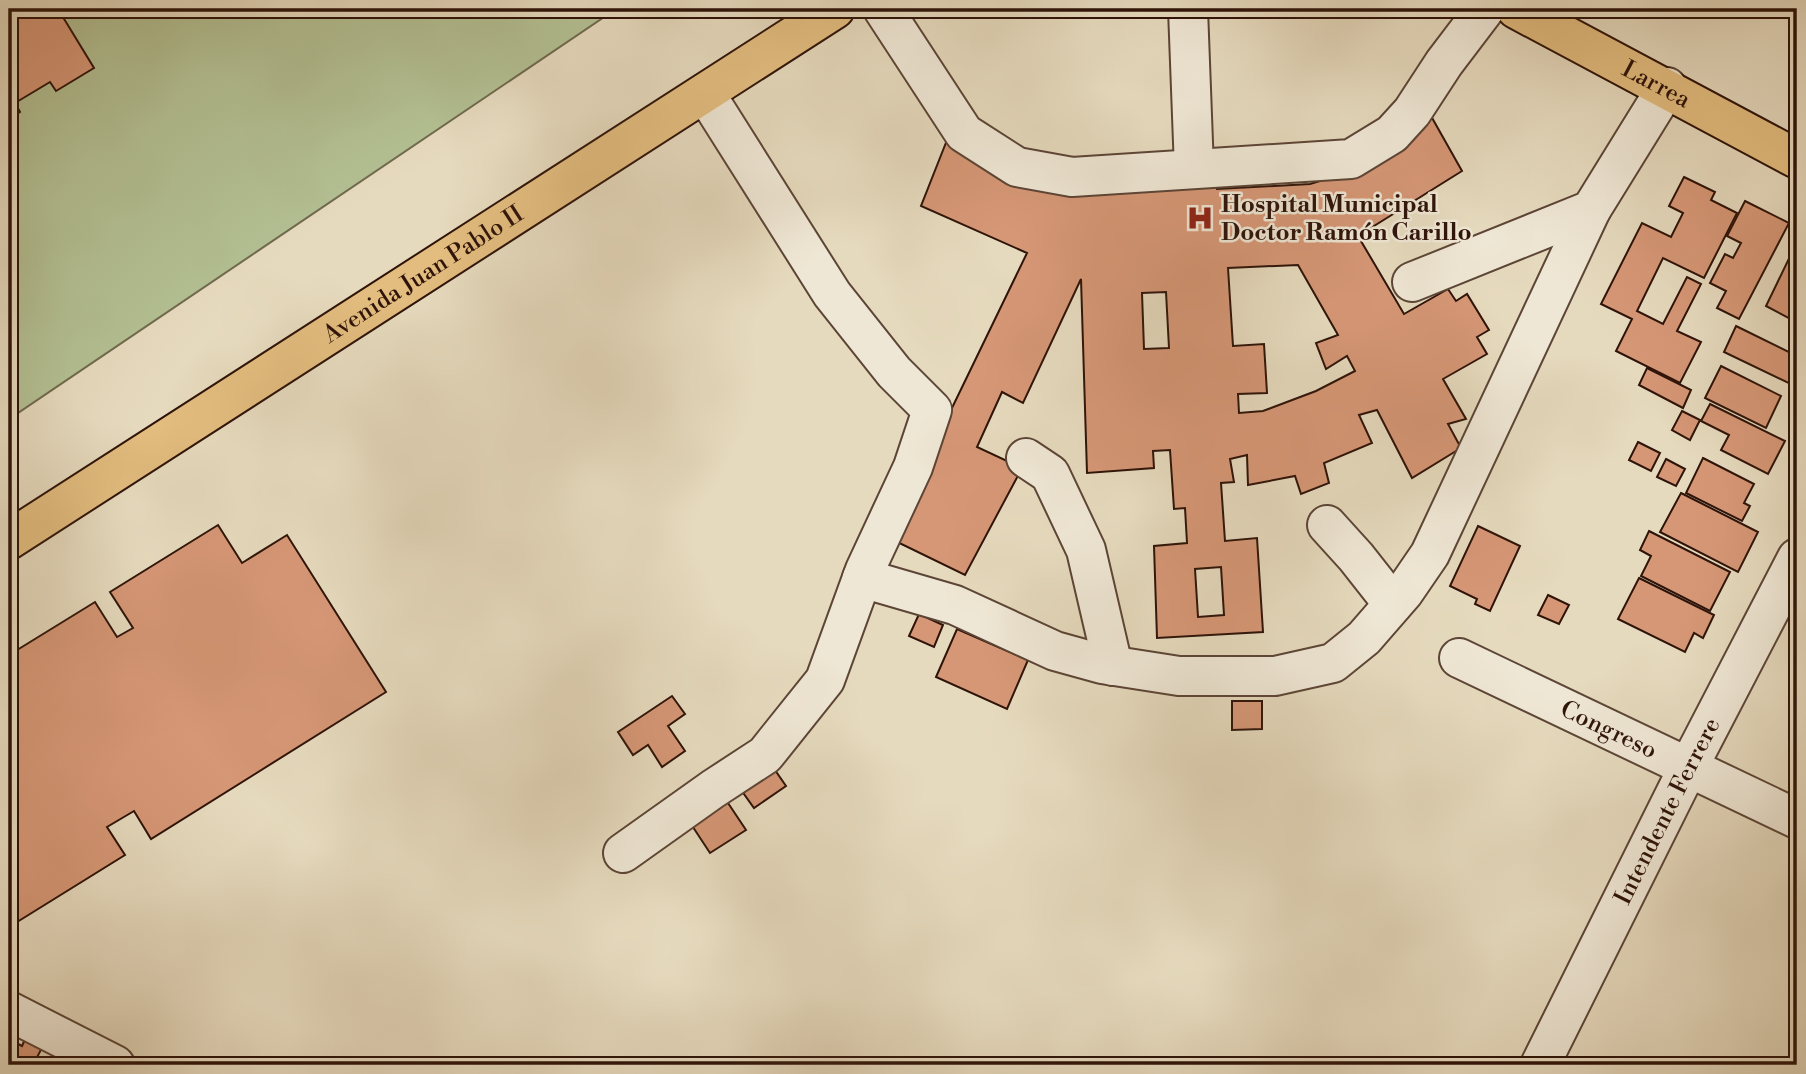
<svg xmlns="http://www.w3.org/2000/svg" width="1806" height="1074" viewBox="0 0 1806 1074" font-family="'Libre Bodoni',serif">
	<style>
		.green { fill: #b3c093; stroke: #706a4e; stroke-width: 2 }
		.building { fill: #d69776; stroke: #2e1309; stroke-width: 2; fill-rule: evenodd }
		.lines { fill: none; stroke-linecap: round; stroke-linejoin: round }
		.minor-casing { stroke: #5c4536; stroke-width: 42 }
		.major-casing { stroke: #2e1309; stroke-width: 42 }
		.minor { stroke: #efe7d5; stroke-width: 38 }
		.major { stroke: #e3bd7f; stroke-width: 38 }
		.labels { text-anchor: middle; stroke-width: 5; stroke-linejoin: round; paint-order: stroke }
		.street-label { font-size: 24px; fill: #2e1309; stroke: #efe7d5 }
		.poi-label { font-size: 24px; font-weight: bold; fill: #2e1309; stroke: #efe7d5; text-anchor: start }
	</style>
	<rect width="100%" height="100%" fill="#e6dabe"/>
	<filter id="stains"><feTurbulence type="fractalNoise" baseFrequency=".00286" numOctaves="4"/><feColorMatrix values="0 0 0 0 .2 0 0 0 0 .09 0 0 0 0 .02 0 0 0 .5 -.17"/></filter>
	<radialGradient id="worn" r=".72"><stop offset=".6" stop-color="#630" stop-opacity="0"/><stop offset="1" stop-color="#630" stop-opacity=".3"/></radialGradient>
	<polygon class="green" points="9,9 616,9 9,419"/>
	<g class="building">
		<polygon points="9,9 58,9 94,68 56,91 50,82 15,103 20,112 9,119"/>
		<path d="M1431 116 1462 171 1358 236 1404 314 1448 289 1456 301 1467 294 1489 330 1477 337 1487 354 1443 379 1466 419 1448 424 1461 448 1412 478 1377 410 1359 415 1372 443 1324 463 1329 483 1301 494 1295 476 1248 485 1247 455 1230 459 1234 482 1221 483 1225 541 1257 538 1263 632 1157 638 1154 546 1187 543 1185 508 1174 509 1170 450 1153 451 1154 468 1087 473 1081 279 1023 403 1002 392 977 447 1022 468 965 575 889 538 1027 253 921 206 949 135 1092 195 1167 190V175L1216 173 1217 189 1310 184 1323 180ZM1298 265 1338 335 1316 343 1326 369 1347 356 1355 371 1316 391 1263 411 1239 413 1238 394 1267 393 1264 344 1233 346 1228 268ZM1166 292 1169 348 1144 349 1142 293ZM1221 567 1224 615 1198 617 1195 569Z"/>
		<polygon points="1684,177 1715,192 1711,200 1737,213 1704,278 1663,258 1637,311 1663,324 1687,277 1701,284 1677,331 1701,342 1680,383 1616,351 1632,319 1601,304 1642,223 1671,237 1683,213 1669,206"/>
		<polygon points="1745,201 1789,223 1739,319 1717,308 1726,291 1710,283 1725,254 1733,258 1741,243 1727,236"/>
		<polygon points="1797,242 1797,320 1796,322 1766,306"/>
		<polygon points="1736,326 1797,356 1797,387 1724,352"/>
		<polygon points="1721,366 1781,396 1766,428 1705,398"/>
		<polygon points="1647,368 1691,390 1683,408 1639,385"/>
		<polygon points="1710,404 1785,441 1768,474 1721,450 1729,435 1701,421"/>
		<polygon points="1682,411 1700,420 1690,440 1672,430"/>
		<polygon points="1638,442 1660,453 1651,471 1629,460"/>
		<polygon points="1703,458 1754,484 1744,503 1750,506 1742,521 1686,493"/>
		<polygon points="1666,459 1685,469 1676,486 1657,477"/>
		<polygon points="1681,493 1758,532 1738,572 1660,532"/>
		<polygon points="218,525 242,563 287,535 386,692 151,839 134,811 107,827 125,855 9,927 9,655 95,602 117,637 133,628 110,592"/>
		<polygon points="1478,526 1520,546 1490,611 1475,604 1477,599 1450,586"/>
		<polygon points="1649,531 1730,572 1710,611 1641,576 1651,556 1640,550"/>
		<polygon points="1639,578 1714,615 1703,638 1694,633 1685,652 1618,619"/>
		<polygon points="1548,595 1569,605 1559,624 1538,615"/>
		<polygon points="919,614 943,625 934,647 909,636"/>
		<polygon points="957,629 1028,660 1007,709 936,677"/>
		<polygon points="672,696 685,714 668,726 685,751 662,767 648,745 633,755 618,732"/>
		<polygon points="1232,701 1262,701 1262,729 1232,730"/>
		<polygon points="766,757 786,786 754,808 734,780"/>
		<polygon points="722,794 746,830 710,853 687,818"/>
		<polygon points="27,1035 44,1044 33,1065 9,1065 9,1039 22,1046"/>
	</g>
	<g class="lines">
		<g class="minor-casing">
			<g id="minor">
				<polyline points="883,9 964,133 1017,167 1072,177 1351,159 1392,134 1412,112 1444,63 1485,9"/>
				<polyline points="1188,9 1194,169"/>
				<polyline points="1412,282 1591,210 1667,87"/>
				<polyline points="1026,458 1050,474 1086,550 1113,666"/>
				<polyline points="1327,525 1356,557 1393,604"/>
				<polyline points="862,578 955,605 1055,651 1102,664 1179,676 1275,676 1333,663 1364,638 1404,592 1430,554 1591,210"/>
				<path id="s1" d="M1459 658 1797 819"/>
				<polyline points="623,853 713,789 765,755 825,680 865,570 913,467 932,410 894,372 832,294 705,93"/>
				<polyline points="9,1011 115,1065"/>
				<path id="s2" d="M1540 1065 1689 766 1797 558"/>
			</g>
		</g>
		<g class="major-casing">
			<g id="major">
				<path id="s3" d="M1516 9 1797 159"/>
				<path id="s4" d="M9 540 835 9"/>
			</g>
		</g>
		<use href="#minor" class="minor"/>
		<use href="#major" class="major"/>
	</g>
	<defs>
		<g id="hospital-bare" transform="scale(2.1)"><path d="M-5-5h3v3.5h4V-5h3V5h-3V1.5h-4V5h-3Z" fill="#8f2418" stroke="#efe7d5" stroke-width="2.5" paint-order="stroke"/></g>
	</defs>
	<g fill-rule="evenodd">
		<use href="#hospital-bare" x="1200" y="218"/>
	</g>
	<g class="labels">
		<g class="street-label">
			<text dy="8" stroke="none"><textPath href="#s3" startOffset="159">Larrea</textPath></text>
			<text dy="8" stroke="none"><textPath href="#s4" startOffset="492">Avenida Juan Pablo II</textPath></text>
			<text dy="8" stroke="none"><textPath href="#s1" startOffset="166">Congreso</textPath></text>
			<text dy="8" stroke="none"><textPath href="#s2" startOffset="284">Intendente Ferrere</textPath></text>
		</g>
		<g class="poi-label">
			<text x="1221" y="212">Hospital Municipal<tspan x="1221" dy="28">Doctor Ramón Carillo</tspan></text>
		</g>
	</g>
	<rect width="1806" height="1074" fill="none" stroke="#e6dabe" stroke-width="35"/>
	<rect x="10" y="10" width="1785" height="1053" fill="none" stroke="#2e1309" stroke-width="3.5"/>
	<rect x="18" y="18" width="1771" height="1039" fill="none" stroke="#2e1309" stroke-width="2"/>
	<rect width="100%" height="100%" filter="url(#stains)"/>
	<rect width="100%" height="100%" fill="url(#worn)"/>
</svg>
